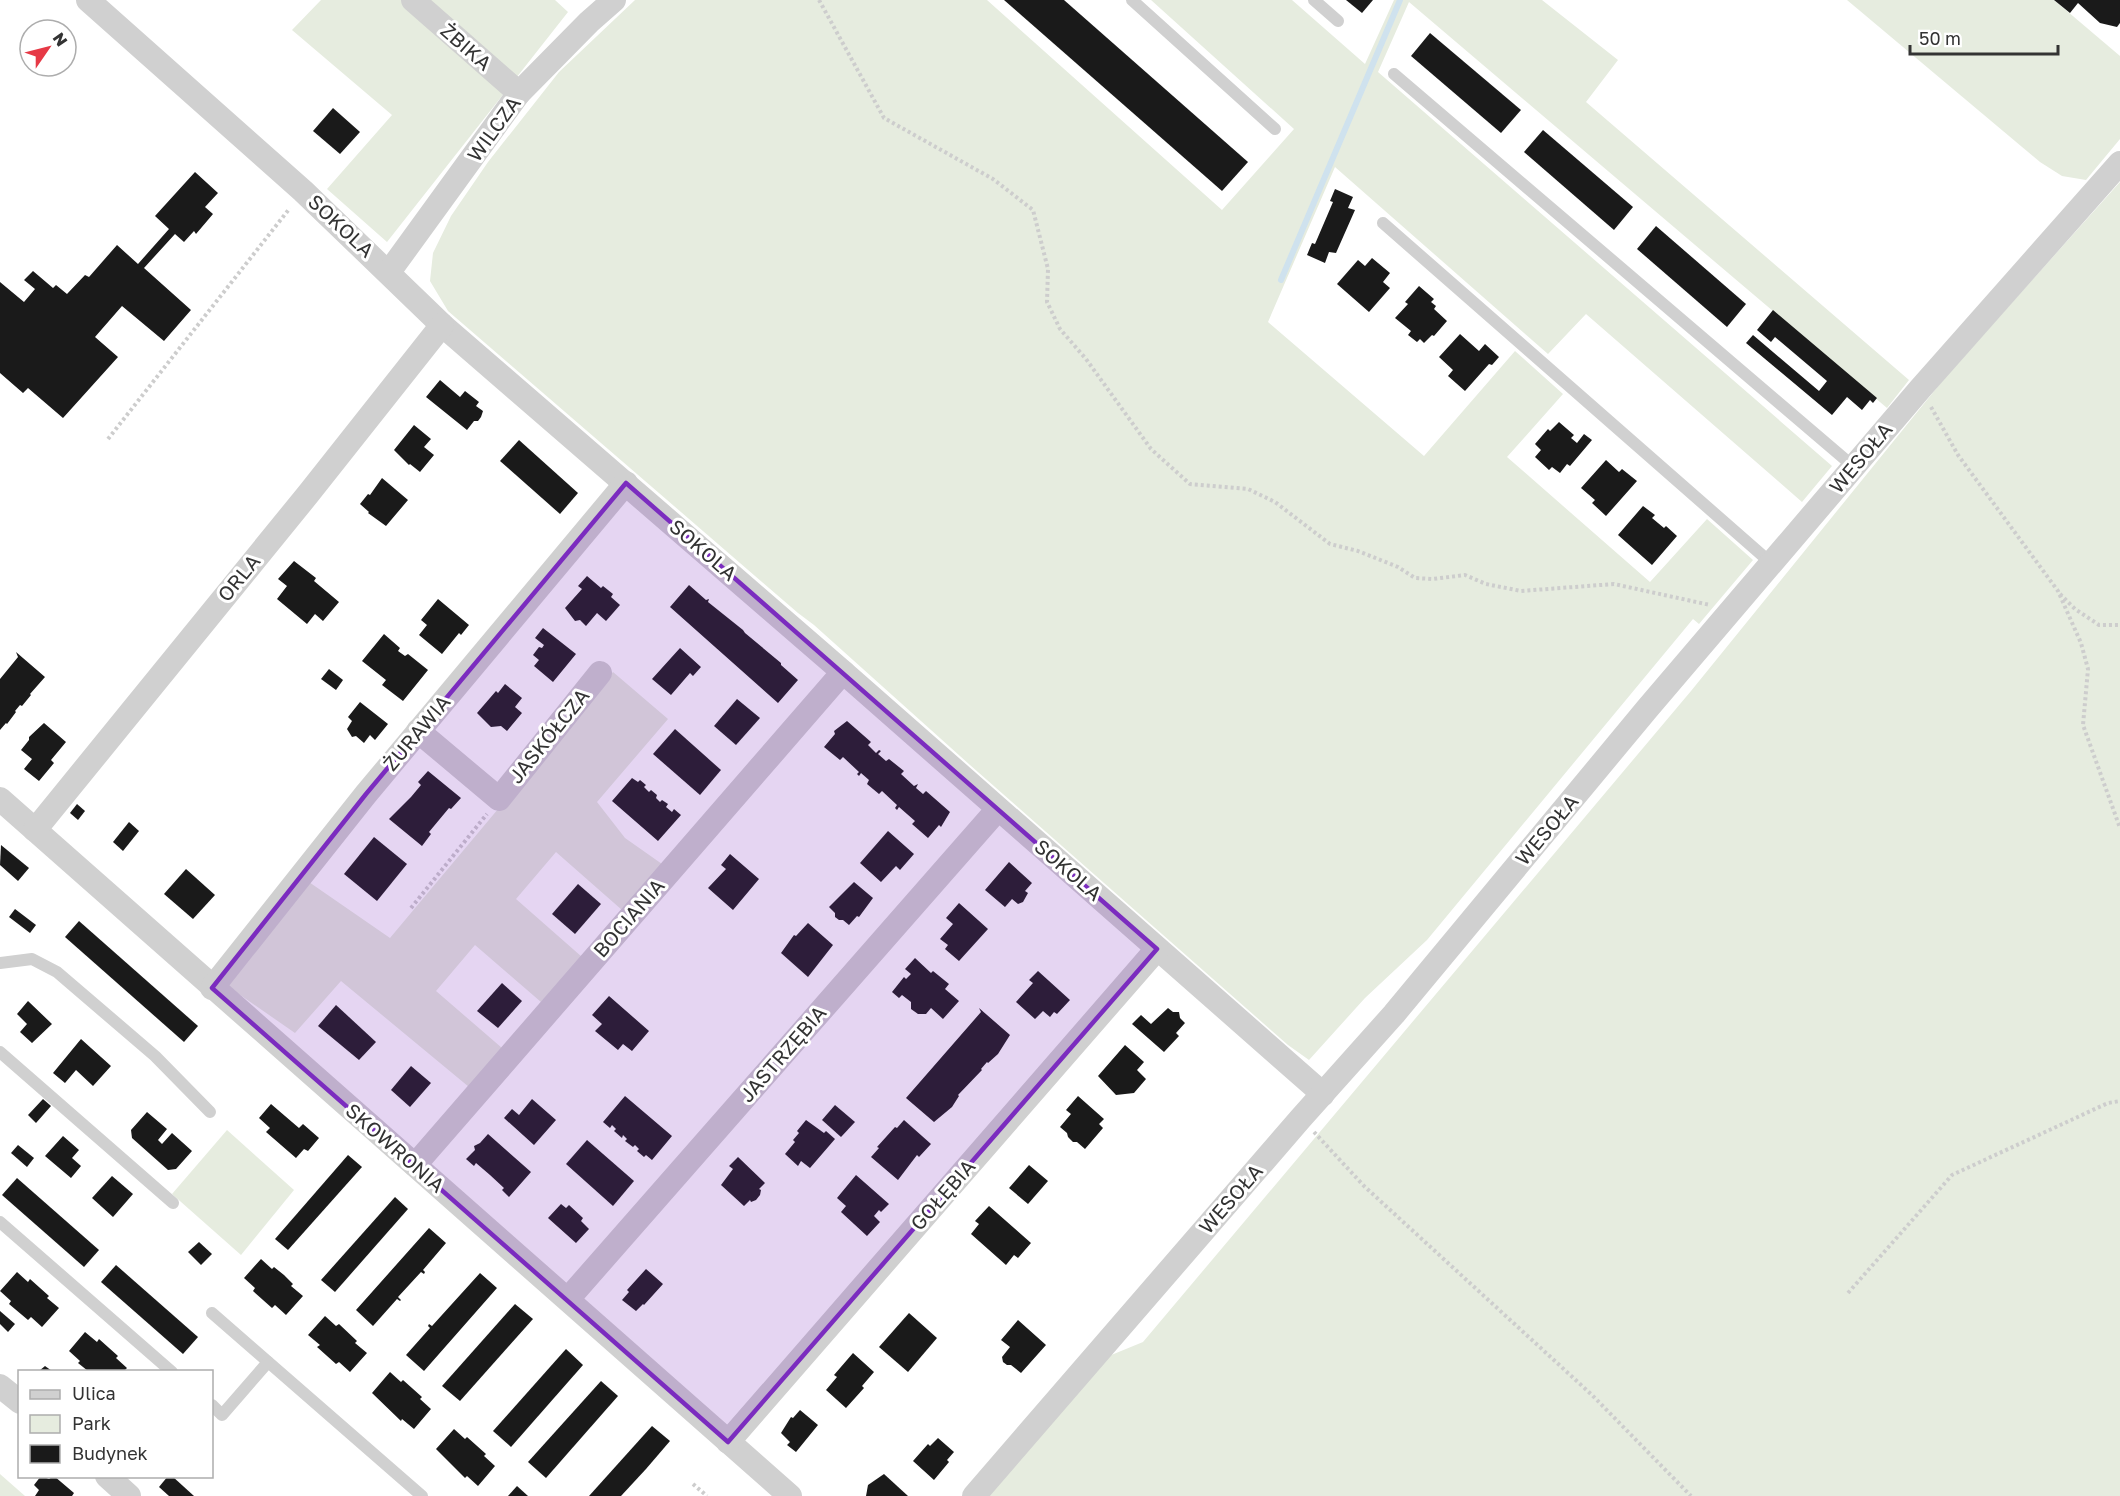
<svg xmlns="http://www.w3.org/2000/svg" width="2120" height="1496" viewBox="0 0 2120 1496" font-family="'Golos Text',sans-serif">
	<style>
		.green { fill: #e6ecdf }
		.lines { fill: none; stroke-linecap: round; stroke-linejoin: round }
		.stream { stroke: #cfe2ee; stroke-width: 6 }
		.building { fill: #1a1a1a }
		.path { stroke: #cdcdcd; stroke-width: 4; stroke-dasharray: 3 3; stroke-linecap: butt }
		.service { stroke: #d0d0d0; stroke-width: 12 }
		.minor { stroke: #d0d0d0; stroke-width: 24 }
		.marked { fill: #7b2cbf; fill-opacity: 0.2; stroke: #7b2cbf; stroke-width: 4.5; stroke-linejoin: round }
		.labels { text-anchor: middle; stroke-width: 6; stroke-linejoin: round; paint-order: stroke }
		.street-label { font-size: 20px; fill: #333; stroke: #fff }
	</style>
	<rect width="100%" height="100%" fill="#fff"/>
	<g class="green">
		<polygon points="321,0 555,0 568,12 387,242 327,189 392,115 292,30"/>
		<polygon points="635,0 987,0 1222,210 1294,129 1151,0 1292,0 1365,64 1394,0 1542,0 1618,60 1586,102 1909,380 1887,408 1409,2 1378,72 1832,466 1802,502 1586,314 1548,354 1335,167 1268,322 1424,456 1515,351 1563,394 1507,457 1650,582 1707,519 1753,560 1699,624 1693,619 1427,940 1365,998 1309,1060 1288,1045 970,765 814,625 798,613 448,311 430,281 433,253 451,216 488,162 559,72"/>
		<polygon points="1847,0 2054,0 2120,56 2120,139 2086,180 2062,176 2040,162"/>
		<polygon points="2120,182 2120,1496 988,1496 1104,1358 1143,1342 1691,691 1948,374"/>
		<polygon points="613,672 668,719 597,802 625,838 662,864 622,910 556,852 516,899 582,957 541,1002 475,945 436,991 502,1048 469,1087 341,981 295,1033 223,983 306,880 390,938"/>
		<polygon points="227,1130 294,1190 241,1255 172,1194"/>
		<polygon points="0,1474 25,1496 0,1496"/>
	</g>
	<g class="lines">
		<polyline class="stream" points="1281,280 1400,0"/>
	</g>
	<g class="building">
		<polygon points="1004,0 1064,0 1248,162 1222,191"/>
		<polygon points="1346,0 1373,0 1362,13"/>
		<polygon points="2054,0 2120,0 2120,23 2117,27 2100,23 2078,3 2070,13"/>
		<polygon points="1430,33 1521,110 1501,133 1411,56"/>
		<polygon points="333,108 360,132 340,154 313,131"/>
		<polygon points="1543,130 1633,207 1614,230 1524,152"/>
		<polygon points="195,172 218,193 205,207 213,214 196,234 194,231 184,242 175,234 144,268 191,310 164,341 122,306 95,337 118,357 63,418 28,388 23,393 0,373 0,282 24,302 35,289 24,280 33,271 53,288 56,285 67,294 85,275 89,277 117,245 138,264 169,229 155,216"/>
		<polygon points="1335,189 1353,197 1348,208 1355,210 1336,253 1329,252 1325,263 1307,255 1312,243 1315,244 1333,202 1330,201"/>
		<polygon points="1656,226 1746,304 1727,327 1637,249"/>
		<polygon points="1372,258 1390,273 1383,282 1390,288 1369,312 1337,284 1358,260 1365,266"/>
		<polygon points="1419,286 1434,299 1431,302 1436,306 1434,309 1447,321 1434,336 1432,335 1424,343 1420,339 1417,342 1408,335 1411,331 1395,318 1408,304 1405,302"/>
		<polygon points="1773,310 1877,398 1873,403 1870,400 1862,410 1847,397 1832,415 1746,343 1753,335 1819,391 1827,381 1775,337 1771,342 1757,330"/>
		<polygon points="1460,334 1479,351 1485,344 1499,357 1492,365 1489,364 1465,391 1448,376 1453,370 1439,357"/>
		<polygon points="440,380 460,397 465,391 479,402 476,406 483,411 481,417 478,421 474,421 467,430 426,397"/>
		<polygon points="1559,422 1574,435 1571,438 1577,443 1584,434 1592,440 1570,466 1567,464 1560,473 1552,467 1549,470 1535,457 1541,450 1535,444 1548,429 1550,431"/>
		<polygon points="414,425 431,439 424,447 434,455 420,472 410,464 409,465 394,450"/>
		<polygon points="519,440 578,493 560,514 500,461"/>
		<polygon points="1606,460 1619,472 1622,469 1637,481 1606,516 1592,503 1595,500 1581,488"/>
		<polygon points="382,478 408,500 386,526 368,513 369,512 360,504 368,494 370,495"/>
		<polygon points="1643,506 1655,515 1652,518 1664,528 1666,526 1677,536 1652,565 1618,535"/>
		<polygon points="294,561 316,578 314,581 339,602 323,621 315,614 307,624 277,599 287,586 278,579"/>
		<polygon points="587,576 601,588 603,586 613,594 611,597 620,605 606,621 597,613 586,626 580,620 575,621 565,608 582,589 578,586"/>
		<polygon points="689,585 706,600 709,599 708,602 743,630 745,633 781,663 781,665 798,680 778,703 670,607"/>
		<polygon points="438,599 469,625 461,635 459,633 442,654 419,635 427,625 421,620"/>
		<polygon points="543,628 576,654 553,682 534,666 539,660 533,655 539,647 542,648 544,645 535,638"/>
		<polygon points="384,634 400,648 398,651 405,656 408,654 428,670 403,701 382,685 386,680 362,661"/>
		<polygon points="680,648 701,667 693,676 690,673 671,695 652,679"/>
		<polygon points="16,652 45,677 30,694 31,695 22,706 20,705 15,711 16,712 7,724 6,723 0,730 0,679 18,657"/>
		<polygon points="329,669 343,680 336,690 321,679"/>
		<polygon points="505,684 522,698 515,707 522,713 507,731 501,726 491,727 477,713 496,691 498,693"/>
		<polygon points="737,699 760,718 736,745 714,726"/>
		<polygon points="360,702 388,724 375,740 370,735 364,743 356,736 352,737 347,729 352,721 348,717"/>
		<polygon points="847,721 871,742 868,745 876,753 879,750 881,751 878,754 886,761 889,759 904,771 901,774 914,786 918,784 916,788 923,794 926,791 950,812 941,827 939,825 928,838 912,824 915,821 899,807 897,810 895,808 897,805 882,791 879,794 867,784 869,780 861,773 859,776 857,774 859,772 843,757 840,760 824,747 835,734 834,731"/>
		<polygon points="44,723 66,742 51,760 54,763 39,781 24,769 32,759 21,750 29,740 29,737"/>
		<polygon points="675,729 721,770 700,795 653,754"/>
		<polygon points="428,771 461,798 451,809 449,808 429,832 431,834 422,846 389,819 411,797 421,785 418,782"/>
		<polygon points="632,778 638,782 640,780 646,785 644,787 649,792 651,790 657,795 656,798 660,802 662,800 668,804 666,807 672,812 674,809 681,815 658,841 612,801"/>
		<polygon points="77,804 85,811 78,820 70,813"/>
		<polygon points="129,822 139,831 123,851 113,842"/>
		<polygon points="888,831 914,854 900,870 896,866 881,882 860,863"/>
		<polygon points="374,837 407,864 377,901 344,874"/>
		<polygon points="1,845 29,868 18,881 0,865"/>
		<polygon points="730,854 759,879 733,910 708,888 726,869 721,865"/>
		<polygon points="1009,862 1032,883 1025,891 1028,893 1023,902 1018,904 1012,899 1005,907 985,890"/>
		<polygon points="186,869 215,895 193,919 164,894"/>
		<polygon points="854,882 873,898 859,917 857,916 849,925 843,920 839,920 835,917 835,913 829,907"/>
		<polygon points="578,884 601,904 575,934 552,914"/>
		<polygon points="959,903 988,929 959,961 945,949 948,945 940,939 953,924 946,918"/>
		<polygon points="15,909 36,925 30,933 9,917"/>
		<polygon points="79,921 198,1026 184,1042 65,937"/>
		<polygon points="808,923 833,945 808,977 781,953 794,935 796,936"/>
		<polygon points="915,958 931,973 933,971 949,984 945,989 959,1001 943,1019 931,1008 926,1014 918,1014 911,1009 911,1002 902,995 899,998 892,992 904,977 906,979 911,974 905,969"/>
		<polygon points="1038,971 1070,1000 1057,1014 1054,1012 1050,1017 1043,1011 1035,1019 1016,1002 1033,983 1029,980"/>
		<polygon points="502,983 522,1001 498,1028 477,1011"/>
		<polygon points="609,996 649,1031 632,1051 623,1044 618,1050 595,1031 602,1024 592,1015"/>
		<polygon points="28,1001 52,1024 32,1043 20,1032 27,1024 17,1014"/>
		<polygon points="336,1005 376,1042 359,1060 318,1026"/>
		<polygon points="979,1008 1010,1035 998,1054 988,1063 987,1062 981,1069 982,1070 958,1095 959,1096 952,1107 934,1122 906,1098 981,1012"/>
		<polygon points="1168,1008 1173,1012 1179,1012 1180,1018 1185,1023 1176,1033 1179,1036 1164,1052 1132,1024 1141,1015 1151,1024"/>
		<polygon points="81,1039 111,1066 93,1086 76,1070 65,1083 53,1073"/>
		<polygon points="1125,1045 1144,1062 1137,1070 1146,1079 1134,1093 1116,1095 1098,1076"/>
		<polygon points="411,1066 431,1083 410,1107 391,1090"/>
		<polygon points="625,1096 672,1136 652,1160 646,1155 644,1157 637,1151 639,1149 635,1145 633,1147 625,1141 627,1139 623,1135 622,1138 614,1131 616,1129 612,1125 610,1128 603,1122"/>
		<polygon points="1078,1096 1104,1119 1099,1124 1103,1128 1085,1149 1077,1142 1073,1142 1068,1137 1067,1133 1060,1127 1071,1114 1066,1110"/>
		<polygon points="43,1099 51,1106 36,1123 28,1115"/>
		<polygon points="532,1099 556,1120 534,1145 504,1118 512,1109 519,1115"/>
		<polygon points="271,1104 299,1128 303,1124 319,1138 308,1151 304,1149 296,1158 266,1132 270,1128 259,1118"/>
		<polygon points="835,1105 855,1122 841,1137 822,1120"/>
		<polygon points="147,1112 167,1129 158,1140 162,1144 172,1133 192,1151 176,1169 168,1170 132,1138 131,1130"/>
		<polygon points="806,1120 824,1133 826,1131 835,1139 810,1168 801,1161 798,1166 785,1154 795,1142 793,1140 799,1133 797,1131"/>
		<polygon points="904,1120 931,1144 919,1157 917,1155 898,1180 871,1157 879,1148 877,1147 895,1127 897,1128"/>
		<polygon points="488,1134 531,1172 509,1197 502,1190 504,1188 490,1175 476,1163 474,1166 466,1159 475,1150 474,1146 480,1143"/>
		<polygon points="63,1136 79,1150 72,1158 81,1166 71,1178 45,1156"/>
		<polygon points="587,1140 634,1181 613,1206 566,1164"/>
		<polygon points="18,1145 34,1158 27,1167 11,1153"/>
		<polygon points="348,1155 362,1167 288,1250 275,1239"/>
		<polygon points="738,1157 765,1183 759,1189 761,1190 760,1195 756,1200 751,1202 750,1200 744,1206 721,1185 733,1169 729,1166"/>
		<polygon points="1029,1165 1048,1181 1028,1204 1009,1188"/>
		<polygon points="856,1175 889,1204 881,1212 879,1210 874,1216 880,1222 867,1236 841,1212 846,1206 837,1198"/>
		<polygon points="112,1176 133,1194 113,1217 92,1198"/>
		<polygon points="17,1178 99,1250 84,1267 2,1195"/>
		<polygon points="395,1197 408,1209 335,1292 321,1280"/>
		<polygon points="561,1204 566,1208 569,1205 583,1218 581,1221 589,1229 576,1243 548,1218"/>
		<polygon points="989,1206 1031,1243 1018,1258 1014,1255 1006,1265 971,1234 979,1224 975,1221"/>
		<polygon points="429,1228 446,1243 423,1270 425,1272 424,1274 421,1272 398,1297 401,1300 400,1301 397,1299 373,1326 356,1310"/>
		<polygon points="199,1242 212,1254 201,1265 188,1252"/>
		<polygon points="261,1259 272,1269 274,1267 284,1275 293,1284 291,1286 303,1296 286,1315 275,1305 272,1308 253,1291 255,1288 244,1278"/>
		<polygon points="116,1265 198,1337 183,1354 101,1282"/>
		<polygon points="646,1269 663,1284 644,1305 643,1304 636,1311 622,1300 629,1292 627,1290"/>
		<polygon points="17,1272 28,1282 30,1279 49,1296 47,1298 59,1308 42,1327 31,1317 28,1320 9,1304 11,1301 0,1291"/>
		<polygon points="480,1273 497,1288 424,1371 406,1355 430,1328 428,1326 429,1324 432,1326"/>
		<polygon points="515,1304 533,1319 460,1401 442,1386"/>
		<polygon points="0,1311 15,1324 8,1332 0,1324"/>
		<polygon points="909,1313 937,1338 908,1372 879,1347"/>
		<polygon points="325,1316 336,1326 339,1324 357,1341 355,1343 367,1353 350,1372 339,1362 336,1364 317,1347 320,1345 308,1335"/>
		<polygon points="1018,1320 1046,1345 1021,1373 1011,1365 1007,1365 1003,1362 1002,1357 1010,1347 1001,1340"/>
		<polygon points="85,1332 97,1342 99,1339 118,1356 116,1358 127,1368 124,1371 88,1371 78,1363 80,1361 69,1351"/>
		<polygon points="566,1349 583,1365 511,1447 493,1431"/>
		<polygon points="853,1353 874,1372 862,1386 864,1388 846,1408 826,1390 837,1377 834,1375"/>
		<polygon points="45,1366 52,1371 39,1371"/>
		<polygon points="390,1372 401,1382 403,1380 422,1397 420,1399 431,1409 414,1429 402,1419 401,1421 372,1393"/>
		<polygon points="601,1381 618,1396 546,1478 528,1462"/>
		<polygon points="800,1410 818,1425 796,1452 787,1445 790,1442 781,1433 791,1417 793,1418"/>
		<polygon points="652,1426 670,1441 646,1469 621,1496 589,1496"/>
		<polygon points="454,1429 465,1439 467,1437 486,1454 484,1456 495,1466 478,1486 467,1476 465,1478 436,1449"/>
		<polygon points="938,1438 954,1452 947,1460 949,1462 934,1480 913,1461 928,1444 930,1446"/>
		<polygon points="884,1474 908,1496 866,1496 868,1485"/>
		<polygon points="41,1476 49,1479 54,1476 74,1493 72,1496 35,1496 39,1490 34,1485"/>
		<polygon points="168,1476 172,1476 194,1496 169,1496 159,1487"/>
		<polygon points="517,1486 528,1496 508,1496"/>
	</g>
	<g class="lines">
		<g class="path">
			<polyline points="819,0 884,118 993,179 1033,210 1048,269 1047,302 1060,329 1086,359 1151,449 1190,484 1248,489 1275,502 1330,544 1358,551 1398,567 1415,578 1433,579 1465,575 1486,584 1521,591 1614,584 1710,605"/>
			<polyline points="1931,407 1958,455 2058,591 2081,643 2088,669 2083,725 2120,828"/>
			<polyline points="108,439 290,208"/>
			<polyline points="2060,594 2075,609 2099,625 2120,625"/>
			<polyline points="411,908 487,814"/>
			<polyline points="1314,1132 1364,1186 1592,1395 1691,1496"/>
			<polyline points="1848,1293 1952,1175 2108,1103 2120,1101"/>
			<polyline points="693,1484 707,1496"/>
		</g>
		<g class="service">
			<polyline points="1132,0 1275,129"/>
			<polyline points="1314,0 1338,21"/>
			<polyline points="1394,74 1854,467"/>
			<polyline points="1383,223 1771,563"/>
			<polyline points="0,963 32,959 57,972 155,1056 210,1112"/>
			<polyline points="0,1052 173,1203"/>
			<polyline points="0,1222 172,1372"/>
			<polyline points="212,1313 422,1496"/>
			<polyline points="212,1405 222,1415 268,1362"/>
		</g>
		<g class="minor">
			<polyline points="88,0 303,191 442,325 843,672 1323,1094"/>
			<polyline points="413,0 519,93"/>
			<polyline points="389,272 519,93 589,22 614,0"/>
			<polyline points="418,731 499,799 600,673"/>
			<polyline points="0,799 790,1496"/>
			<polyline points="35,830 309,493 442,325"/>
			<polyline points="212,988 366,794 626,483"/>
			<polyline points="415,1165 843,672"/>
			<polyline points="568,1299 998,809"/>
			<polyline points="0,1386 20,1402"/>
			<polyline points="728,1442 1157,949"/>
			<polyline points="107,1476 129,1496"/>
			<polyline points="974,1496 1301,1118 1394,1014 1647,709 1920,389 2120,163"/>
		</g>
	</g>
	<path class="marked" d="M626 483 1157 949 728 1442 212 988 366 794Z"/>
	<g class="labels">
		<g class="street-label">
			<text transform="translate(466 47) rotate(41)" y="7">ŻBIKA</text>
			<text transform="translate(494 129) rotate(-54)" y="7">WILCZA</text>
			<text transform="translate(341 226) rotate(43)" y="7">SOKOLA</text>
			<text transform="translate(1861 458) rotate(-50)" y="7">WESOŁA</text>
			<text transform="translate(703 550) rotate(41)" y="7">SOKOLA</text>
			<text transform="translate(239 578) rotate(-51)" y="7">ORLA</text>
			<text transform="translate(417 733) rotate(-50)" y="7">ŻURAWIA</text>
			<text transform="translate(549 736) rotate(-51)" y="7">JASKÓŁCZA</text>
			<text transform="translate(1547 830) rotate(-50)" y="7">WESOŁA</text>
			<text transform="translate(1068 870) rotate(41)" y="7">SOKOLA</text>
			<text transform="translate(629 918) rotate(-49)" y="7">BOCIANIA</text>
			<text transform="translate(783 1054) rotate(-49)" y="7">JASTRZĘBIA</text>
			<text transform="translate(395 1148) rotate(41)" y="7">SKOWRONIA</text>
			<text transform="translate(943 1195) rotate(-49)" y="7">GOŁĘBIA</text>
			<text transform="translate(1231 1199) rotate(-49)" y="7">WESOŁA</text>
		</g>
	</g>
	<rect x="18" y="1370" width="195" height="108" fill="#ffffff" stroke="#adadad" stroke-width="1.5"/>
	<rect x="30" y="1390" width="30" height="9" fill="#d0d0d0" stroke="#adadad" stroke-width="1.5"/>
	<text x="72" y="1400" font-size="18" fill="#333333">Ulica</text>
	<rect x="30" y="1415" width="30" height="18" fill="#e6ecdf" stroke="#adadad" stroke-width="1.5"/>
	<text x="72" y="1430" font-size="18" fill="#333333">Park</text>
	<rect x="30" y="1445" width="30" height="18" fill="#1a1a1a" stroke="#adadad" stroke-width="1.5"/>
	<text x="72" y="1460" font-size="18" fill="#333333">Budynek</text>
	<g transform="translate(48 48) rotate(55)"><circle r="28" fill="#ffffff" stroke="#adadad" stroke-width="1.5"/>
	<path d="M0-4.5L10 22L0 15L-10 22Z" fill="#e63946"/>
	<text y="-9" font-size="16" font-weight="bold" text-anchor="middle" fill="#333333">N</text>
	</g>
	<path d="M1910 45v9h148v-9" fill="none" stroke="#333333" stroke-width="3"/>
	<text x="1919" y="45" font-size="18" fill="#333333" stroke="#ffffff" stroke-width="4.5" paint-order="stroke">50 m</text>
</svg>
